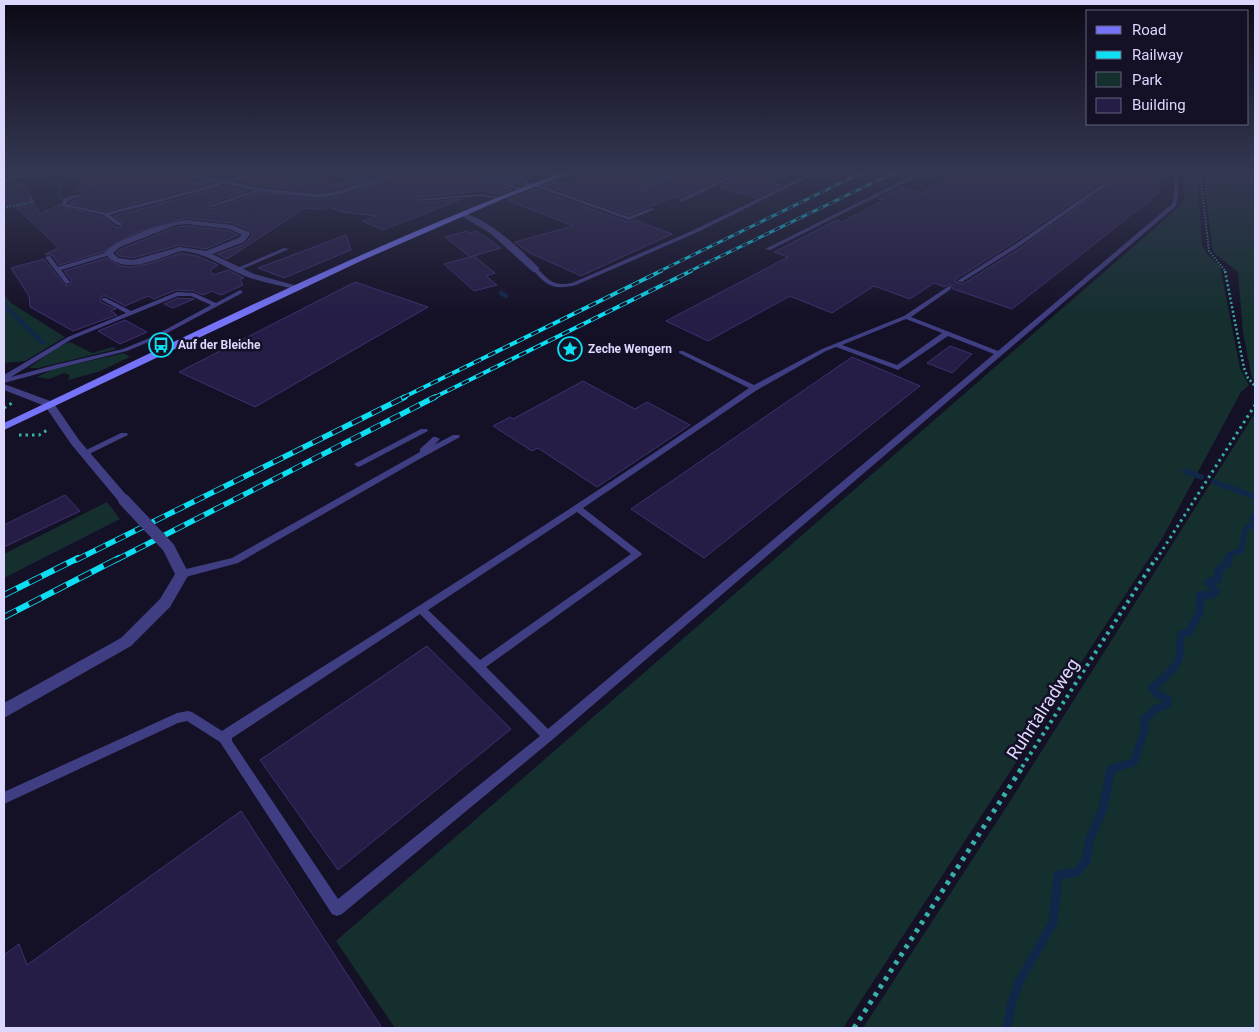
<svg xmlns="http://www.w3.org/2000/svg" width="1259" height="1032" viewBox="0 0 1259 1032" font-family="Roboto,sans-serif">
	<style>
		.green { fill: #142f2e }
		.water { fill: #112749 }
		.lines { fill: none; stroke-linecap: round; stroke-linejoin: round }
		.stream-far4 { stroke: #112749; stroke-width: 4 }
		.stream-far3 { stroke: #112749; stroke-width: 4.5 }
		.stream-far2 { stroke: #112749; stroke-width: 5.5 }
		.stream-far1 { stroke: #112749; stroke-width: 8 }
		.stream { stroke: #112749; stroke-width: 9 }
		.building { fill: #251d46; stroke: #3d3170; fill-rule: evenodd }
		.path-far4 { stroke: #36b2a9; stroke-width: 2; stroke-dasharray: 1 2; stroke-linecap: butt }
		.path-far3 { stroke: #36b2a9; stroke-width: 2.5; stroke-dasharray: 2 2.5; stroke-linecap: butt }
		.path-far2 { stroke: #36b2a9; stroke-width: 3; stroke-dasharray: 2.5 4; stroke-linecap: butt }
		.path-far1 { stroke: #36b2a9; stroke-width: 4; stroke-dasharray: 3 4.5; stroke-linecap: butt }
		.path { stroke: #36b2a9; stroke-width: 5; stroke-dasharray: 4 5.5; stroke-linecap: butt }
		.service { fill: #403e82; fill-rule: evenodd }
		.minor { fill: #403e82; fill-rule: evenodd }
		.secondary { fill: #7573f8; fill-rule: evenodd }
		.rail-far3-casing { stroke: #0edef2; stroke-width: 3 }
		.rail-far2-casing { stroke: #0edef2; stroke-width: 4 }
		.rail-far1-casing { stroke: #0edef2; stroke-width: 5.5 }
		.rail-casing { stroke: #0edef2; stroke-width: 6 }
		.rail-far3 { stroke: #141026; stroke-width: 2; stroke-dasharray: 6; stroke-linecap: butt }
		.rail-far2 { stroke: #141026; stroke-width: 2.5; stroke-dasharray: 8; stroke-linecap: butt }
		.rail-far1 { stroke: #141026; stroke-width: 4; stroke-dasharray: 11; stroke-linecap: butt }
		.rail { stroke: #141026; stroke-width: 4.5; stroke-dasharray: 14; stroke-linecap: butt }
		.minor-bridge { stroke: #403e82; stroke-width: 12 }
		.labels { text-anchor: middle; stroke-width: 5; stroke-linejoin: round; paint-order: stroke }
		.far-poi-label { font-size: 12px; font-weight: bold; fill: #dbd7fd; stroke: #141026; text-anchor: start }
		.near-street-label { font-size: 18px; fill: #dbd7fd; stroke: #141026 }
	</style>
	<rect width="100%" height="100%" fill="#141026"/>
	<g class="green">
		<polygon points="1183,173 1197,173 1202,245 1208,255 1220,266 1240,368 1249,385 1241,392 1163,537 843,1028 395,1028 336,941 1180,206 1184,200"/>
		<polygon points="1203,173 1238,173 1255,200 1255,381 1252,378 1243,333 1238,272 1213,252"/>
		<polygon points="4,294 11,303 65,337 25,361 4,363"/>
		<polygon points="70,342 92,353 113,347 117,349 38,368 29,368 56,348"/>
		<polygon points="124,353 130,357 98,372 68,380 70,375 64,373 49,379 37,377 54,369"/>
		<polygon points="1255,413 1255,1028 863,1028 1005,809"/>
		<polygon points="107,502 120,519 4,578 4,554"/>
	</g>
	<polygon class="water" points="1238,173 1255,173 1255,200"/>
	<g class="lines">
		<polyline class="stream-far4" points="46,179 60,184 59,196 63,199"/>
		<g class="stream-far3">
			<polyline points="501,293 506,296"/>
			<polyline points="4,305 43,343"/>
		</g>
		<g class="stream-far2">
			<polyline points="1185,471 1201,477"/>
			<polyline points="1214,482 1255,497"/>
			<polyline points="1228,560 1230,554 1241,551 1245,529 1254,524 1252,519 1255,515"/>
		</g>
		<path class="stream-far1" d="M1118 767 1134 762 1145 729 1144 719 1157 708 1167 705 1168 700 1157 694 1152 688C1163 678 1177 669 1180 654 1181 646 1178 641 1182 634L1189 632 1200 612V595H1213L1216 591 1208 582 1218 579V570L1227 564 1229 558"/>
		<polyline class="stream" points="1007,1028 1011,1006 1019,982 1053,922 1058,875 1077,872 1086,861 1090,838 1103,809 1111,769 1122,766"/>
	</g>
	<g class="building">
		<polygon points="108,173 176,173 189,178 190,183 201,181 211,183 106,211 69,203 84,197 85,194 77,188 91,185 79,180"/>
		<polygon points="265,173 315,173 335,183 347,182 377,173 388,173 338,189 320,192 260,186 239,181"/>
		<polygon points="408,173 478,173 468,177 467,180 471,182 482,179 512,190 498,195 483,191 418,197 415,201 419,203 462,199 383,230 362,221 376,216 342,212 329,207 324,210 305,208 227,259 217,254 245,244 252,235 250,230 232,223 187,218 178,220 130,235 103,252 59,265 52,255 45,254 59,248 13,205 4,207 4,187 21,183 25,186 40,214 59,205 102,217 116,227 121,227 122,221 114,216 221,188 224,186 247,191 208,204 209,208 214,209 258,193 320,200 342,196"/>
		<polygon points="486,173 510,173 521,179 523,186"/>
		<polygon points="593,173 666,173 638,187 644,191 680,173 705,173 719,179 678,198 674,197 629,215 545,185 556,181 565,184"/>
		<polygon points="721,173 793,173 772,183 781,185 756,198 719,187 732,180 731,177"/>
		<path d="M973 173H1128L1159 181V193L1012 309 953 289 950 284 945 287 934 283 910 299 874 286 832 313 790 296 708 341 666 321 788 257 774 252 837 220 842 222 884 200 878 199 902 187 922 193 957 175 966 177ZM1106 179 1113 182 1022 247 963 284 955 282 956 279 1016 241Z"/>
		<polygon points="536,189 628,222 635,220 672,234 581,276 528,252 515,242 573,226 507,200"/>
		<polygon points="187,226 229,231 238,235 206,249 180,245 133,258 119,256 116,253 121,249 176,227"/>
		<polygon points="467,231 470,233 477,231 501,248 470,257 445,237"/>
		<polygon points="346,235 351,250 284,278 258,268"/>
		<polygon points="181,253 197,256 218,265 210,270 213,275 228,270 244,278 240,279 243,285 221,295 212,291 203,295 194,291 176,290 154,299 148,296 125,306 107,296 102,296 100,298 101,302 116,309 111,311 117,315 73,331 30,307 29,296 11,268 44,259 64,284 68,286 72,281 64,271 107,258 121,266 131,267 152,263"/>
		<polygon points="474,256 495,273 486,276 497,285 474,291 444,264"/>
		<polygon points="355,282 428,307 255,407 179,372"/>
		<polygon points="178,298 194,299 173,308 164,304"/>
		<polygon points="125,320 147,332 120,344 98,331"/>
		<polygon points="950,346 972,354 952,373 927,363"/>
		<polygon points="852,357 920,386 704,558 631,509"/>
		<polygon points="583,381 635,409 647,402 690,425 597,487 538,448 532,451 493,426 510,417 513,419"/>
		<polygon points="65,495 80,511 4,547 4,525"/>
		<polygon points="427,646 511,729 338,870 260,760"/>
		<polygon points="241,811 382,1028 4,1028 4,955 19,944 27,965"/>
	</g>
	<g class="lines">
		<g class="path-far4">
			<polyline points="333,173 347,177"/>
			<polyline points="1200,173 1209,251 1226,272"/>
			<polyline points="295,180 321,173"/>
			<polyline points="4,208 33,202 31,198"/>
		</g>
		<polyline class="path-far3" points="1225,271 1244,368 1248,378 1255,386"/>
		<g class="path-far2">
			<polyline points="4,408 12,403"/>
			<polyline points="19,435 39,435 49,429"/>
			<polyline points="1156,560 1255,405"/>
		</g>
		<polyline class="path-far1" points="1022,767 1156,558"/>
		<polyline class="path" points="854,1028 1023,766"/>
		<g class="service">
			<polygon points="72,173 60,176 58,175 61,173"/>
			<polygon points="254,173 263,173 222,184 220,183"/>
			<polygon points="512,173 519,173 526,176 531,189 527,189 522,178"/>
			<polygon points="539,173 545,173 539,176 537,175"/>
			<polygon points="671,173 678,173 644,189 640,188"/>
			<polygon points="707,173 715,173 730,179 684,201 680,201 680,199 724,179"/>
			<path d="M811 173H817L698 232 576 285C555 290 547 287 533 270L538 269C550 282 554 286 572 283L694 230Z"/>
			<polygon points="918,173 924,173 770,250 765,249"/>
			<path d="M1174 173H1178V196L1176 206 552 740 342 914 337 916 332 914 220 742 187 721 178 723 4 804V792L177 713 188 711 192 712 222 731C399 618 577 508 749 388L679 353V351H683L754 385 822 349 904 316 949 286 951 287V289L911 317 998 351 1172 204 1174 196ZM906 319 942 333 897 365 842 345ZM948 336 994 354 548 729 486 667 640 556 642 554 640 552 583 508 757 390 826 351 836 347 898 370ZM577 512 631 554 480 660 428 610ZM420 614 540 736 338 899 232 741V738Z"/>
			<polygon points="482,174 524,189 524,190 520,191 482,177 471,180 469,179"/>
			<polygon points="1107,181 1111,182 1021,245 962,282 957,281 1017,243"/>
			<polygon points="536,184 629,217 651,208 655,209 629,220 534,186 534,184"/>
			<polygon points="258,189 262,190 213,207 209,206"/>
			<polygon points="80,194 82,195 82,196 69,200 66,204 107,213 121,223 121,225 117,225 103,215 61,205 65,198"/>
			<polygon points="480,194 503,198 501,199 480,196 419,201 417,200 419,199"/>
			<polygon points="284,248 289,249 240,270 235,269"/>
			<polygon points="108,252 110,253 110,255 61,270 70,282 67,284 65,283 45,257 50,256 58,267"/>
			<path d="M240 290 243 292 242 293 156 339 127 351 59 368 4 383V375L68 337 126 313 102 300V298H106L131 311 177 292 194 293 216 303ZM178 296H191L211 305 152 337 123 349 55 365 11 377 72 339Z"/>
			<polygon points="421,429 427,429 428,431 361,466 358,467 354,464"/>
			<polygon points="121,433 127,433 128,435 87,455 81,455 80,453"/>
			<polygon points="453,435 459,435 460,437 416,461 238,563 182,578 179,576 177,574 179,572 182,570 232,558 420,452 420,449 433,437 436,437 440,439 434,445"/>
		</g>
		<g class="minor">
			<polygon points="21,173 32,173 4,183 4,179"/>
			<polygon points="178,173 192,173 260,188 320,194 338,191 395,173 406,173 341,194 320,198 260,192 221,183 221,186 105,216 101,214 219,183"/>
			<path d="M462 212C492 222 517 246 539 268V272H533L490 233 460 215V213Z"/>
			<path d="M187 220 232 225 249 232 250 234 244 242 212 254 254 274 301 287 297 290C279 285 261 282 245 276 223 267 205 252 181 251 156 259 125 277 104 253 117 238 167 222 187 220ZM187 224 230 229 242 235 238 238 206 251 180 247 133 260 118 258 113 253 120 247 176 225Z"/>
			<polygon points="4,384 53,402 79,440 128,497 130,500 128,503 120,503 71,444 45,406 4,390"/>
			<polygon points="169,543 174,545 189,574 170,607 131,646 4,718 4,703 121,638 160,599 175,574 162,548 164,545"/>
		</g>
		<path class="secondary" d="M561 173H571L503 199 363 260 4 430V423C188 336 370 244 561 173Z"/>
		<g class="rail-far3-casing">
			<g id="rail-far3">
				<polyline points="658,272 861,173"/>
				<polyline points="688,272 893,173"/>
			</g>
		</g>
		<g class="rail-far2-casing">
			<g id="rail-far2">
				<polyline points="402,398 661,271"/>
				<polyline points="433,398 691,271"/>
			</g>
		</g>
		<g class="rail-far1-casing">
			<g id="rail-far1">
				<polyline points="76,560 405,397"/>
				<polyline points="116,560 435,397"/>
			</g>
		</g>
		<g class="rail-casing">
			<g id="rail">
				<polyline points="4,595 78,558"/>
				<polyline points="4,617 119,558"/>
			</g>
		</g>
		<use href="#rail-far3" class="rail-far3"/>
		<use href="#rail-far2" class="rail-far2"/>
		<use href="#rail-far1" class="rail-far1"/>
		<use href="#rail" class="rail"/>
		<polyline class="minor-bridge" points="124,500 169,548"/>
	</g>
	<linearGradient id="sky" x2="0" y2="1"><stop stop-color="#0b0915"/><stop offset="0.54" stop-color="#343752"/><stop offset="1" stop-color="#343752" stop-opacity="0"/></linearGradient>
	<rect width="1259" height="318" fill="url(#sky)"/>
	<defs>
		<g id="bus-ring" transform="scale(1.25)"><circle r="9.5" fill="#141026" stroke="#0edef2" stroke-width="1.5"/><path d="M-5-6H5V4H4V6H2V4H-2V6H-4V4H-5ZM-3.5-4V0h7V-4ZM-3.5 1.2v1.5H-2V1.2ZM2 1.2v1.5H3.5V1.2Z" fill="#0edef2"/></g>
		<g id="sight-ring" transform="scale(1.25)"><circle r="9.5" fill="#141026" stroke="#0edef2" stroke-width="1.5"/><path d="M0-6L1.8-2.2L6-1.7L2.9 1.2L3.7 5.4L0 3.3L-3.7 5.4L-2.9 1.2L-6-1.7L-1.8-2.2Z" fill="#0edef2"/></g>
	</defs>
	<g fill-rule="evenodd">
		<use href="#bus-ring" x="161" y="345"/>
		<use href="#sight-ring" x="570" y="349"/>
	</g>
	<g class="labels">
		<g class="far-poi-label">
			<text x="178" y="349">Auf der Bleiche</text>
			<text x="588" y="353">Zeche Wengern</text>
		</g>
		<g class="near-street-label">
			<text transform="translate(1043 709) rotate(-57)" y="6">Ruhrtalradweg</text>
		</g>
	</g>
	<rect width="1259" height="1032" fill="none" stroke="#dbd7fd" stroke-width="10"/>
	<rect x="1086" y="10" width="162" height="115" fill="#141026" stroke="#64607c"/>
	<rect x="1096" y="26" width="25" height="8" fill="#7573f8" stroke="#64607c"/>
	<text x="1132" y="35" font-size="15" fill="#dbd7fd">Road</text>
	<rect x="1096" y="51" width="25" height="8" fill="#0edef2" stroke="#64607c"/>
	<text x="1132" y="60" font-size="15" fill="#dbd7fd">Railway</text>
	<rect x="1096" y="72" width="25" height="15" fill="#142f2e" stroke="#64607c"/>
	<text x="1132" y="85" font-size="15" fill="#dbd7fd">Park</text>
	<rect x="1096" y="98" width="25" height="15" fill="#251d46" stroke="#64607c"/>
	<text x="1132" y="110" font-size="15" fill="#dbd7fd">Building</text>
</svg>
